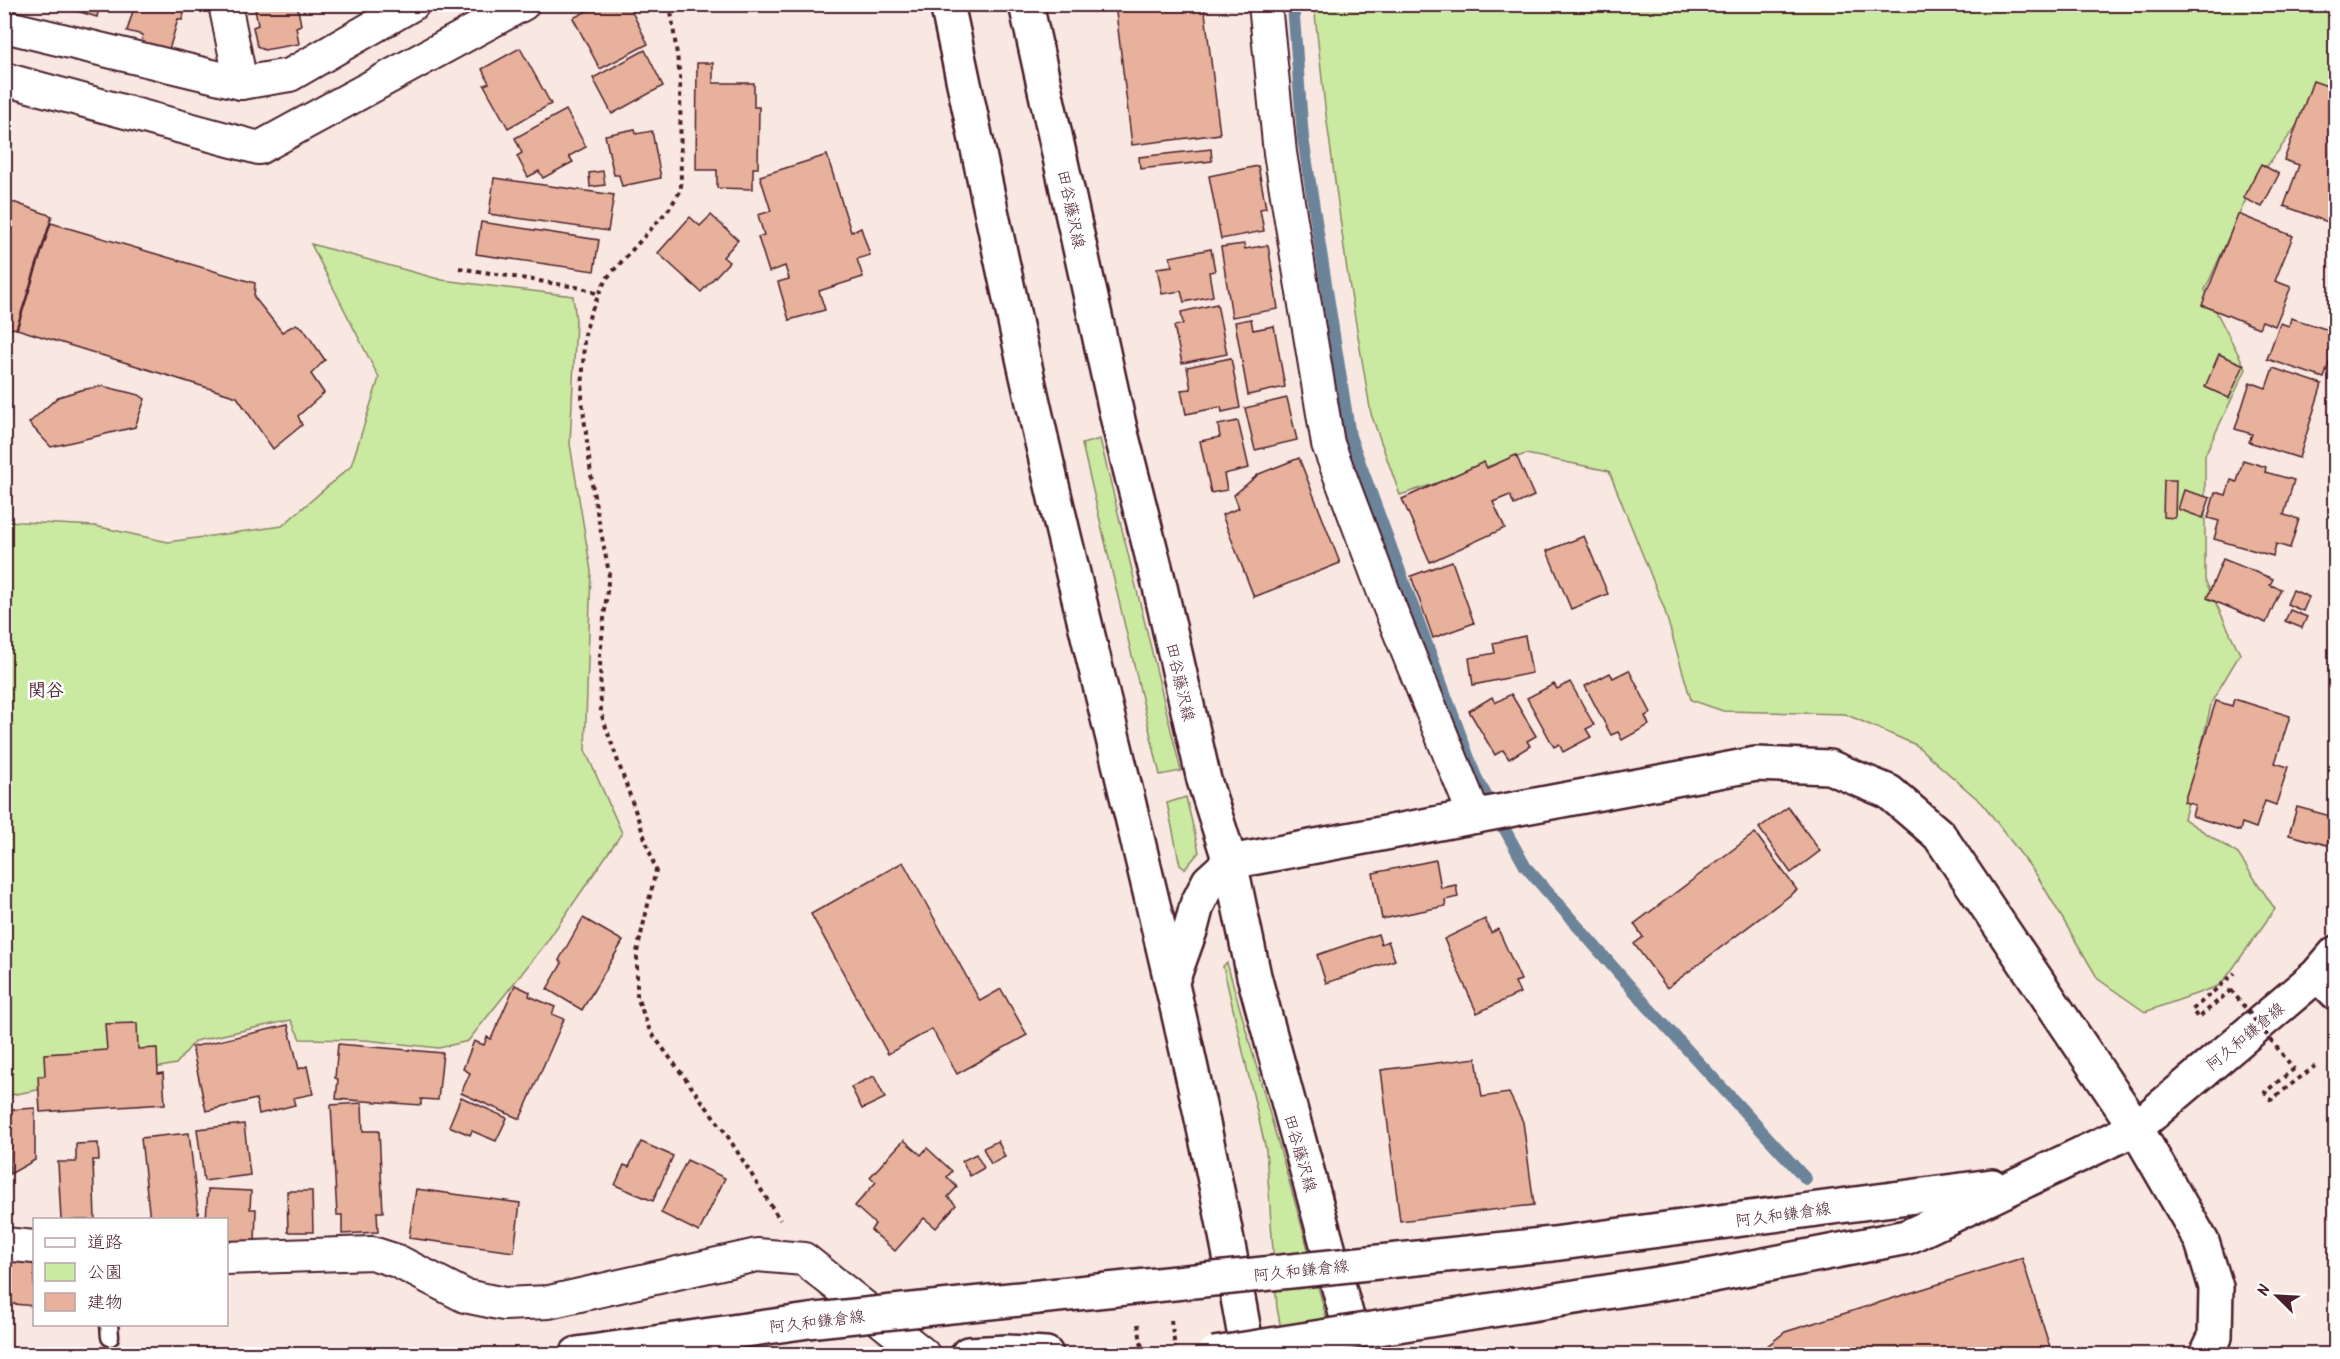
<svg xmlns="http://www.w3.org/2000/svg" width="2340" height="1359" viewBox="0 0 2340 1359" font-family="Kalam,'Klee One',sans-serif">
	<style>
		.green { fill: #cae9a1; stroke: #8a8466; stroke-width: 1.5 }
		.lines { fill: none; stroke-linecap: round; stroke-linejoin: round }
		.stream { stroke: #6c849a; stroke-width: 12 }
		.building { fill: #e7b19b; stroke: #4a1f2b; stroke-width: 1.5 }
		.service-casing { stroke: #4a1f2b; stroke-width: 21 }
		.minor-casing { stroke: #4a1f2b; stroke-width: 36 }
		.secondary-casing { stroke: #4a1f2b; stroke-width: 38 }
		.path { stroke: #4a1f2b; stroke-width: 4; stroke-dasharray: 4.5 4.5; stroke-linecap: butt }
		.service { stroke: #fff; stroke-width: 16 }
		.minor { stroke: #fff; stroke-width: 32 }
		.secondary { stroke: #fff; stroke-width: 33 }
		.secondary-bridge-casing { stroke: #4a1f2b; stroke-width: 38; stroke-linecap: butt }
		.path-bridge { stroke: #4a1f2b; stroke-width: 4; stroke-dasharray: 4.5 4.5; stroke-linecap: butt }
		.secondary-bridge { stroke: #fff; stroke-width: 33 }
		.labels { text-anchor: middle; stroke-width: 5; stroke-linejoin: round; paint-order: stroke }
		.street-label { font-size: 16px; fill: #4a1f2b; stroke: #fff }
		.neighbourhood-label { font-size: 18px; font-weight: bold; fill: #4a1f2b; stroke: #fff }
	</style>
	<rect width="100%" height="100%" fill="#f8e8e1"/>
	<filter id="ink" filterUnits="userSpaceOnUse"><feTurbulence type="fractalNoise" baseFrequency=".0167" numOctaves="2"/><feDisplacementMap in="SourceGraphic" scale="12" xChannelSelector="R" yChannelSelector="G"/><feConvolveMatrix kernelMatrix="1 2 1 2 8 2 1 2 1" color-interpolation-filters="sRGB"/></filter>
	<g filter="url(#ink)">
		<g class="green">
			<polygon points="1314,5 2335,5 2335,87 2325,87 2251,188 2205,290 2246,369 2205,455 2205,580 2240,654 2212,701 2184,819 2238,854 2275,909 2221,985 2145,1012 2098,979 2038,877 1983,804 1916,745 1845,714 1723,711 1691,700 1664,608 1609,471 1526,454 1400,495 1371,414 1347,270 1325,107"/>
			<polygon points="311,244 442,280 573,296 576,321 570,444 591,571 585,750 622,833 546,943 468,1041 439,1048 365,1040 300,1039 291,1020 195,1041 176,1064 5,1096 4,521 95,526 168,542 282,526 351,466 379,378"/>
			<polygon points="1100,439 1181,771 1160,775 1082,444"/>
			<polygon points="1186,797 1199,852 1185,869 1180,865 1167,803"/>
			<polygon points="1227,963 1304,1234 1336,1354 1286,1354 1277,1308 1266,1150 1223,966"/>
		</g>
		<g class="lines">
			<polyline class="stream" points="1293,4 1303,138 1350,436 1476,777 1525,866 1648,1007 1806,1179"/>
		</g>
		<g class="building">
			<polygon points="53,4 100,4 97,17"/>
			<polygon points="135,4 187,4 182,20 178,19 169,50 141,42 143,35 127,31"/>
			<polygon points="254,4 297,4 301,25 296,27 299,44 264,50 257,46 253,27 258,25"/>
			<polygon points="593,4 628,4 648,44 600,69 573,18 595,7"/>
			<polygon points="1115,4 1204,4 1220,134 1132,145"/>
			<polygon points="520,48 551,104 508,128 484,85 489,83 482,69"/>
			<polygon points="645,50 663,86 612,114 593,78"/>
			<polygon points="697,63 713,63 713,83 754,83 754,107 759,107 758,168 753,168 753,189 717,188 717,170 696,170"/>
			<polygon points="2313,81 2336,89 2336,225 2284,206 2299,165 2284,160"/>
			<polygon points="566,110 586,147 569,156 573,162 543,178 539,171 528,177 517,156 522,153 515,138"/>
			<polygon points="635,129 636,134 652,131 661,178 622,186 619,175 614,175 605,135"/>
			<polygon points="1211,149 1212,161 1140,169 1139,157"/>
			<polygon points="827,155 851,232 861,228 870,255 857,259 863,277 819,291 825,310 789,320 778,282 789,279 785,266 769,272 758,237 764,235 758,215 771,211 760,176"/>
			<polygon points="2261,164 2279,174 2262,207 2243,198"/>
			<polygon points="1258,166 1266,208 1260,209 1264,231 1221,239 1209,176"/>
			<polygon points="603,171 605,185 590,187 589,173"/>
			<polygon points="494,178 614,195 608,231 489,214"/>
			<polygon points="4,202 16,203 52,216 16,329 13,328 4,335"/>
			<polygon points="2238,214 2293,236 2275,281 2291,287 2275,326 2262,321 2259,328 2202,305"/>
			<polygon points="711,215 738,240 723,257 729,262 701,292 658,253 690,217 700,226"/>
			<polygon points="481,222 599,240 594,271 476,254"/>
			<polygon points="51,223 255,283 254,297 282,332 296,324 303,328 325,360 311,374 324,393 298,416 302,425 273,449 237,397 17,329"/>
			<polygon points="1244,244 1245,249 1268,245 1278,309 1232,317 1221,247"/>
			<polygon points="1211,249 1215,271 1209,272 1213,296 1184,302 1181,291 1162,294 1157,268 1172,266 1170,257"/>
			<polygon points="1217,304 1227,354 1182,363 1174,326 1183,324 1181,312"/>
			<polygon points="2291,318 2332,331 2330,338 2336,340 2336,343 2324,378 2267,359 2280,323 2289,326"/>
			<polygon points="1251,319 1253,330 1274,326 1285,387 1248,395 1235,322"/>
			<polygon points="2219,354 2244,365 2229,398 2205,387"/>
			<polygon points="1231,358 1240,408 1222,412 1221,407 1186,414 1181,390 1191,389 1187,367"/>
			<polygon points="2273,368 2322,384 2299,458 2249,442 2252,434 2235,429 2250,382 2266,388"/>
			<polygon points="102,386 139,395 145,399 135,427 51,447 29,423 58,397 81,390"/>
			<polygon points="1287,398 1297,440 1255,450 1245,408"/>
			<polygon points="1238,421 1249,468 1224,474 1227,490 1211,493 1200,441 1220,437 1218,425"/>
			<polygon points="1516,455 1534,496 1514,505 1510,495 1493,502 1505,528 1430,562 1402,499 1484,462 1487,468"/>
			<polygon points="1299,458 1340,563 1254,597 1222,515 1239,508 1234,495 1259,474"/>
			<polygon points="2243,460 2266,467 2265,472 2294,480 2284,515 2299,519 2290,548 2276,544 2273,556 2214,539 2219,521 2208,518 2215,492 2226,495 2231,480 2237,482"/>
			<polygon points="2164,480 2176,480 2175,518 2163,517"/>
			<polygon points="2184,490 2210,498 2203,518 2178,509"/>
			<polygon points="1584,536 1608,594 1571,609 1547,551"/>
			<polygon points="2223,559 2273,579 2270,585 2281,589 2266,623 2207,598"/>
			<polygon points="1452,561 1474,623 1433,638 1411,576"/>
			<polygon points="2293,590 2309,597 2303,611 2287,604"/>
			<polygon points="2290,610 2307,617 2302,628 2285,621"/>
			<polygon points="1525,636 1532,673 1473,685 1469,658 1495,653 1493,643"/>
			<polygon points="1629,670 1651,713 1645,716 1649,725 1622,740 1618,732 1611,735 1585,686 1610,673 1613,678"/>
			<polygon points="1570,682 1594,725 1586,729 1591,737 1563,752 1559,744 1554,747 1527,698 1554,684 1557,689"/>
			<polygon points="1511,694 1536,736 1527,741 1530,746 1509,759 1503,750 1495,755 1469,711 1492,697 1495,703"/>
			<polygon points="2234,699 2290,716 2275,763 2288,767 2276,805 2265,801 2256,828 2242,823 2240,831 2192,816 2195,805 2184,802 2216,701 2232,706"/>
			<polygon points="1788,807 1820,851 1791,873 1759,828"/>
			<polygon points="2297,807 2334,817 2327,845 2289,835"/>
			<polygon points="1755,833 1797,890 1667,988 1634,944 1643,937 1634,924"/>
			<polygon points="1436,860 1441,888 1456,885 1458,897 1445,900 1446,906 1382,919 1373,873"/>
			<polygon points="903,862 980,1001 1001,989 1027,1035 957,1074 932,1029 888,1054 811,914"/>
			<polygon points="583,918 623,941 582,1010 547,989 562,963 559,960"/>
			<polygon points="1485,919 1491,933 1498,929 1521,980 1515,982 1520,993 1477,1013 1444,939"/>
			<polygon points="1378,934 1381,944 1388,941 1395,960 1326,983 1317,955"/>
			<polygon points="515,985 530,992 529,996 555,1007 552,1014 564,1019 520,1119 461,1093 470,1073 463,1069 474,1041 484,1045 487,1037 491,1039"/>
			<polygon points="137,1023 138,1049 157,1048 158,1074 163,1073 165,1104 40,1112 38,1076 45,1076 44,1054 107,1050 105,1024"/>
			<polygon points="288,1025 299,1069 307,1066 313,1094 293,1098 295,1105 259,1114 256,1099 206,1111 192,1047"/>
			<polygon points="338,1044 443,1053 438,1100 421,1099 421,1105 336,1099 338,1079 335,1078"/>
			<polygon points="1476,1058 1482,1097 1509,1093 1523,1122 1534,1205 1400,1221 1381,1070"/>
			<polygon points="874,1076 885,1098 862,1109 851,1087"/>
			<polygon points="461,1097 507,1118 496,1141 472,1131 470,1135 449,1126"/>
			<polygon points="362,1103 363,1131 379,1131 383,1212 377,1212 378,1232 342,1234 342,1215 337,1215 331,1105"/>
			<polygon points="35,1108 35,1160 10,1174 8,1110"/>
			<polygon points="244,1124 250,1175 204,1181 197,1129"/>
			<polygon points="189,1133 199,1220 150,1220 141,1138"/>
			<polygon points="904,1140 921,1155 927,1148 952,1171 947,1177 957,1187 948,1197 956,1205 936,1228 924,1218 895,1251 871,1230 875,1224 855,1206 876,1182 870,1177"/>
			<polygon points="998,1141 1005,1157 991,1164 983,1148"/>
			<polygon points="641,1142 673,1156 653,1201 615,1185 624,1165 629,1167"/>
			<polygon points="98,1143 99,1160 93,1160 95,1220 61,1220 58,1162 76,1162 76,1144"/>
			<polygon points="976,1154 984,1168 970,1176 962,1161"/>
			<polygon points="687,1160 725,1178 699,1232 661,1213"/>
			<polygon points="208,1189 251,1191 250,1209 256,1209 255,1243 226,1242 226,1220 206,1220"/>
			<polygon points="416,1189 520,1203 514,1252 409,1238"/>
			<polygon points="287,1191 312,1191 313,1232 288,1232"/>
			<polygon points="4,1256 34,1258 34,1306 4,1303"/>
			<polygon points="2022,1258 2052,1354 1757,1354 1785,1332"/>
		</g>
		<g class="lines">
			<g class="service-casing">
				<polyline id="service" points="109,1324 110,1337"/>
			</g>
			<g class="minor-casing">
				<g id="minor">
					<polyline points="225,4 241,83"/>
					<polyline points="1265,4 1280,153 1328,444 1389,606 1475,817"/>
					<polyline points="4,26 241,83 290,75 413,4"/>
					<polyline points="4,79 259,148 523,4"/>
					<polyline points="2317,975 2336,994"/>
					<polyline points="4,1244 34,1247"/>
					<polyline points="226,1258 372,1253 397,1261 465,1296 504,1304 549,1302 757,1255 804,1259 923,1354"/>
				</g>
			</g>
			<g class="secondary-casing">
				<g id="secondary">
					<path d="M947 4C987 190 1025 376 1070 561 1133 825 1202 1087 1248 1354"/>
					<polyline points="1026,4 1120,429 1160,587 1204,780 1230,862 1254,976 1357,1354"/>
					<polyline points="1172,981 1191,928 1197,905 1209,881 1230,862 1756,764 1829,767 1889,792 1939,835 2136,1128 2202,1242 2216,1287 2215,1337 2207,1354"/>
					<polyline points="1893,1199 1992,1186"/>
					<polyline points="1907,1237 2136,1128 2317,975 2336,953"/>
					<polyline points="577,1354 816,1320"/>
					<polyline points="968,1354 1007,1352 1046,1354"/>
				</g>
			</g>
			<g class="path">
				<polyline points="670,4 680,77 681,190 669,209 606,279 590,314 584,339 582,400 593,491 609,573 600,656 601,713 656,870 637,952 637,997 650,1031 725,1132 780,1220"/>
				<polyline points="459,268 582,288 598,294"/>
				<polyline points="2231,990 2198,1018 2192,1010 2235,973"/>
				<polyline points="2294,1069 2265,1092 2271,1100 2315,1066"/>
				<polyline points="1171,1320 1175,1348"/>
				<polyline points="1138,1324 1143,1354"/>
			</g>
			<use href="#service" class="service"/>
			<use href="#minor" class="minor"/>
			<use href="#secondary" class="secondary"/>
			<g class="secondary-bridge-casing">
				<g id="secondary-bridge">
					<polyline points="816,1320 1553,1244 1893,1199"/>
					<polyline points="1214,1354 1708,1276 1907,1237"/>
				</g>
			</g>
			<polyline class="path-bridge" points="2231,990 2294,1069"/>
			<use href="#secondary-bridge" class="secondary-bridge"/>
		</g>
	</g>
	<g class="labels">
		<g class="street-label">
			<text transform="translate(1072 209) rotate(78)" y="6">田谷藤沢線</text>
			<text transform="translate(1181 682) rotate(77)" y="6">田谷藤沢線</text>
			<text transform="translate(2245 1036) rotate(-40)" y="6">阿久和鎌倉線</text>
			<text transform="translate(1301 1153) rotate(74)" y="6">田谷藤沢線</text>
			<text transform="translate(1783 1214) rotate(-8)" y="6">阿久和鎌倉線</text>
			<text transform="translate(1301 1270) rotate(-6)" y="6">阿久和鎌倉線</text>
			<text transform="translate(817 1321) rotate(-7)" y="6">阿久和鎌倉線</text>
		</g>
		<g class="neighbourhood-label">
			<text x="46" y="696">関谷</text>
		</g>
	</g>
	<rect width="2340" height="1359" fill="none" stroke="#fff" stroke-width="24"/>
	<rect x="12" y="12" width="2316" height="1335" fill="none" stroke="#4a1f2b" stroke-width="2" filter="url(#ink)"/>
	<rect x="33" y="1218" width="195" height="108" fill="#ffffff" stroke="#b7a5aa" stroke-width="1.5"/>
	<rect x="45" y="1238" width="30" height="9" fill="#ffffff" stroke="#b7a5aa" stroke-width="1.5"/>
	<text x="87" y="1248" font-size="18" fill="#4a1f2b">道路</text>
	<rect x="45" y="1263" width="30" height="18" fill="#cae9a1" stroke="#b7a5aa" stroke-width="1.5"/>
	<text x="87" y="1278" font-size="18" fill="#4a1f2b">公園</text>
	<rect x="45" y="1293" width="30" height="18" fill="#e7b19b" stroke="#b7a5aa" stroke-width="1.5"/>
	<text x="87" y="1308" font-size="18" fill="#4a1f2b">建物</text>
	<g transform="translate(2277 1296) rotate(294)" stroke="#ffffff" stroke-width="4.5" paint-order="stroke">
	<path d="M0-4.5L10 22L0 15L-10 22Z" fill="#4a1f2b"/>
	<text y="-9" font-size="16" font-weight="bold" text-anchor="middle" fill="#4a1f2b">N</text>
	</g>
</svg>
